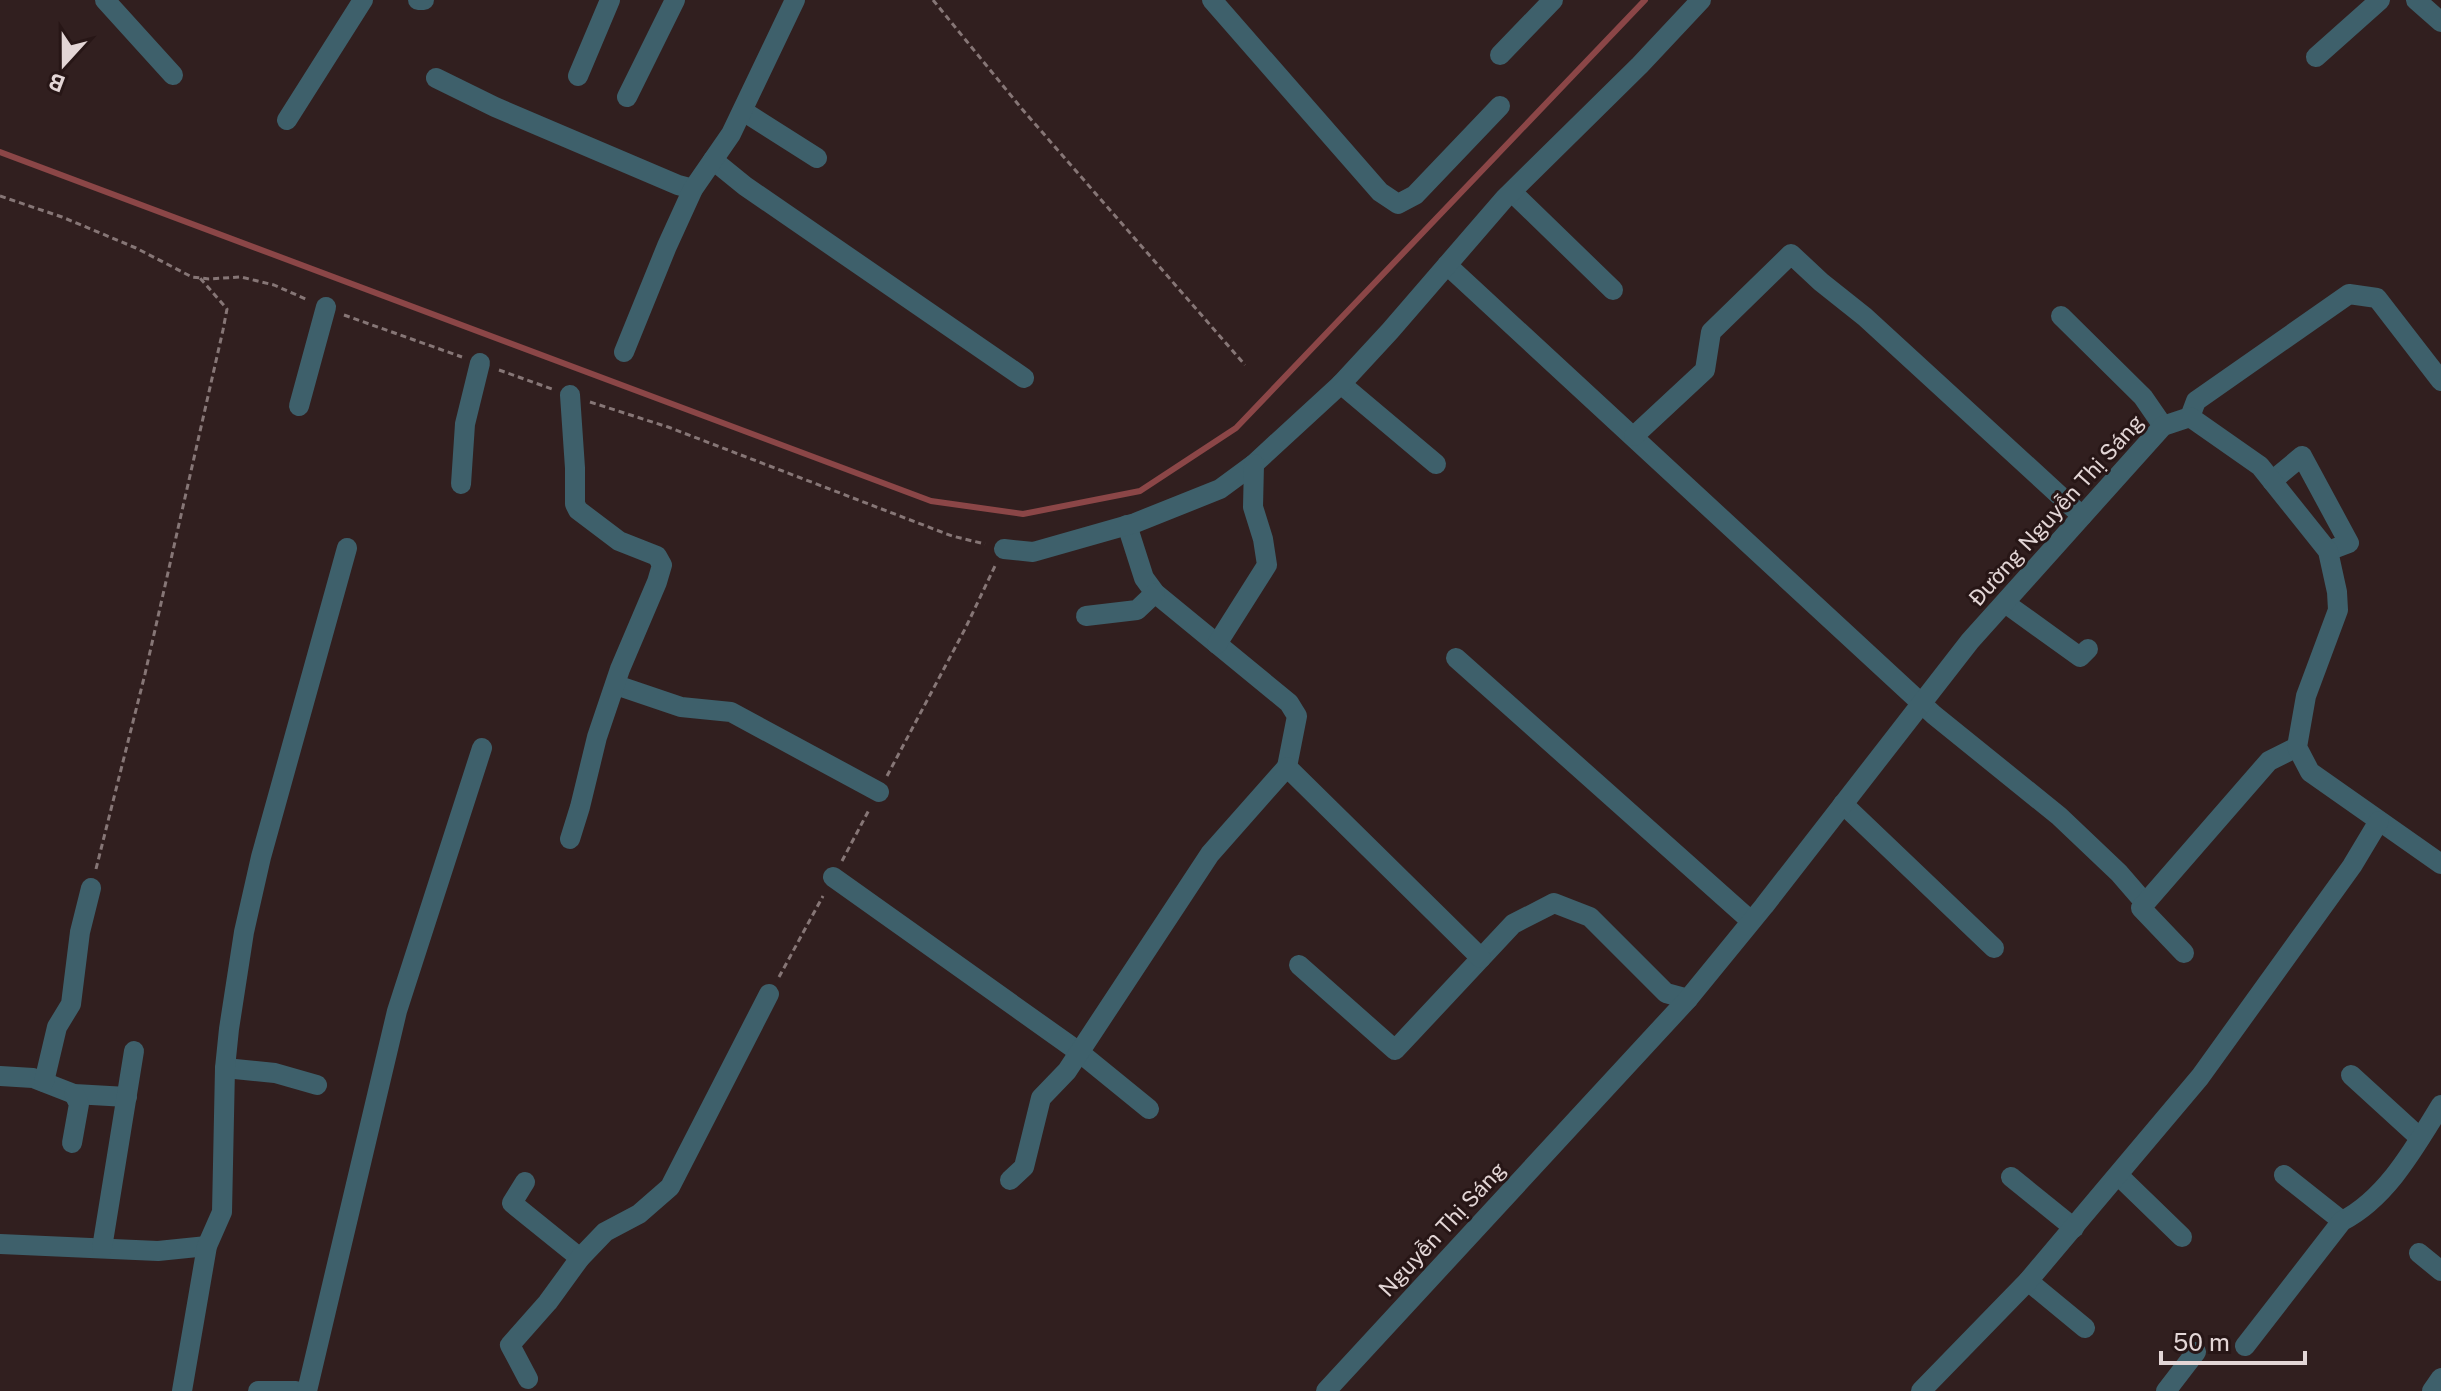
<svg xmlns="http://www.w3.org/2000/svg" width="2441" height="1391" viewBox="0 0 2441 1391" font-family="'Public Sans',sans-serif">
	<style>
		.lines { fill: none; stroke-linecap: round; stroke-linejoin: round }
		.stream { stroke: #8b4647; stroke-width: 6 }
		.path { stroke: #867676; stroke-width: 3; stroke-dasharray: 6 4; stroke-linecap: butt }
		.minor { stroke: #3e606b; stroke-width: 20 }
		.labels { text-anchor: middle; stroke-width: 6; stroke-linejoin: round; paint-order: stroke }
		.street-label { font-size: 22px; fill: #e3d6d6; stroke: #271616 }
	</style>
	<rect width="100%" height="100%" fill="#311f1f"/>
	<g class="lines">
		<polyline class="stream" points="0,152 931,501 1023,514 1140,491 1236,428 1645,0"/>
		<g class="path">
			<polyline points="933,0 1022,109 1245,365"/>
			<polyline points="0,196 62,217 136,248 192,277 209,279 241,277 274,285 308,300"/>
			<polyline points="344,315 462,357"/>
			<polyline points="499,370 552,389"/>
			<polyline points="590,402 668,427 952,536 985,544"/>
			<polyline points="887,776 965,629 995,566"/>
			<polyline points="842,861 870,808"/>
			<polyline points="96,869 145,674 223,330 227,309 200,278"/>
			<polyline points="779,977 823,896"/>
		</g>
		<g class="minor">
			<polyline points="105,0 173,75"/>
			<polyline points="418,0 424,0"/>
			<polyline points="1212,0 1380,192 1398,204 1415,195 1500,106"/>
			<polyline points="2416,0 2441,22"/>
			<polyline points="1500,55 1553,0"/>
			<polyline points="2316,57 2380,0"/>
			<polyline points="578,76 610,0"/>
			<polyline points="436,78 495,107 678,185 693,189"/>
			<polyline points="627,97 675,0"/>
			<polyline points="743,111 817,158"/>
			<polyline points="287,120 363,0"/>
			<polyline points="713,160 745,186 1024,378"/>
			<polyline points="1512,192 1613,290"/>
			<polyline points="1447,265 1934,715 2059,816 2119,873 2145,903"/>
			<polyline points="2061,316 2143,397 2163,426"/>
			<polyline points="624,352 667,246 693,189 731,134 795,0"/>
			<polyline points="1341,384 1436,464"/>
			<polyline points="299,406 326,307"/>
			<polyline points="2190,417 2196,401 2349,294 2377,298 2441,381"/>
			<polyline points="1634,436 1705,370 1711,332 1791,254 1821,282 1865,317 2082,516"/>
			<polyline points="2272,481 2302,456 2349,543 2328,551"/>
			<polyline points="461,484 465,424 480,363"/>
			<polyline points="1127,525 1144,578 1155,593 1289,703 1297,716 1287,767"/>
			<polyline points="1004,549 1033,552 1135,523 1220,489 1254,464 1341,384 1390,331 1505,198 1640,65 1701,0"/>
			<polyline points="2005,603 2080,657 2088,649"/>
			<polyline points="1086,616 1137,610 1155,593"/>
			<polyline points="1217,644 1267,565 1263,539 1253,507 1254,464"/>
			<polyline points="1456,658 1751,921"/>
			<polyline points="616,685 681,707 731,712 879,792"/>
			<polyline points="1843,804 1994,948"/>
			<polyline points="570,839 580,807 597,737 620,669 657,582 662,565 657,556 619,541 578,510 575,504 575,468 570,395"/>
			<polyline points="833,877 1079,1052 1149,1109"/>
			<polyline points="2184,953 2141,908 2269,761 2297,747"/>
			<polyline points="1299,965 1395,1050 1513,924 1554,903 1590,917 1666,993 1688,999"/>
			<polyline points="225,1068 275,1073 317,1085"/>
			<polyline points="2351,1075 2420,1138"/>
			<polyline points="0,1076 33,1078 74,1094 127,1097"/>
			<polyline points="44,1082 57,1027 71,1004 80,932 91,888"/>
			<polyline points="72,1143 79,1104 74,1094"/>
			<polyline points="2284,1175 2342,1221"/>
			<polyline points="2119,1176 2182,1237"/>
			<polyline points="2011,1177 2074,1228"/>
			<polyline points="1010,1180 1024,1167 1041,1098 1067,1071 1210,854 1287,767 1481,958"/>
			<polyline points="525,1182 512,1203 580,1258"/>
			<polyline points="0,1244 158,1251 207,1246"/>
			<polyline points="102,1248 134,1051"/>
			<polyline points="2419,1253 2441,1271"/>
			<polyline points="2028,1281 2085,1328"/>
			<path d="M2245 1346 2342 1221C2387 1198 2415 1147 2441 1105"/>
			<polyline points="528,1379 510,1345 548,1302 580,1258 605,1232 639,1214 670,1187 769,994"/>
			<polyline points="182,1391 207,1246 222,1212 225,1068 229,1029 244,932 261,857 347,548"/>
			<polyline points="258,1391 296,1391"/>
			<polyline points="307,1391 397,1011 482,748"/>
			<polyline points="1326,1391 1688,999 1764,906 1970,641 2163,426 2190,417 2260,466 2328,551 2337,592 2338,610 2306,696 2297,747 2310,772 2441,864"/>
			<polyline points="1921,1391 2028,1281 2200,1077 2352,866 2379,821"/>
			<polyline points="2166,1391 2196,1352"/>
			<polyline points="2432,1391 2441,1378"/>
		</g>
	</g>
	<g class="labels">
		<g class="street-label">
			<text transform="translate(2056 510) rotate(-48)" y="8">Đường Nguyễn Thị Sáng</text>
			<text transform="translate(1442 1229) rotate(-47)" y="8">Nguyễn Thị Sáng</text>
		</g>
	</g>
	<g transform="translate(64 64) rotate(201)" stroke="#271616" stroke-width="6" paint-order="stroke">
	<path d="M0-6L14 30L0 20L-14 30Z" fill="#e3d6d6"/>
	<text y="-12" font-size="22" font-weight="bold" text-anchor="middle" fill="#e3d6d6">B</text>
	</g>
	<path d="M2161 1351v12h144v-12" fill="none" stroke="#e3d6d6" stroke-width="4"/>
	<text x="2173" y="1351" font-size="24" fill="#e3d6d6" stroke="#271616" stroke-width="6" paint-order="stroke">50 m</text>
</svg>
